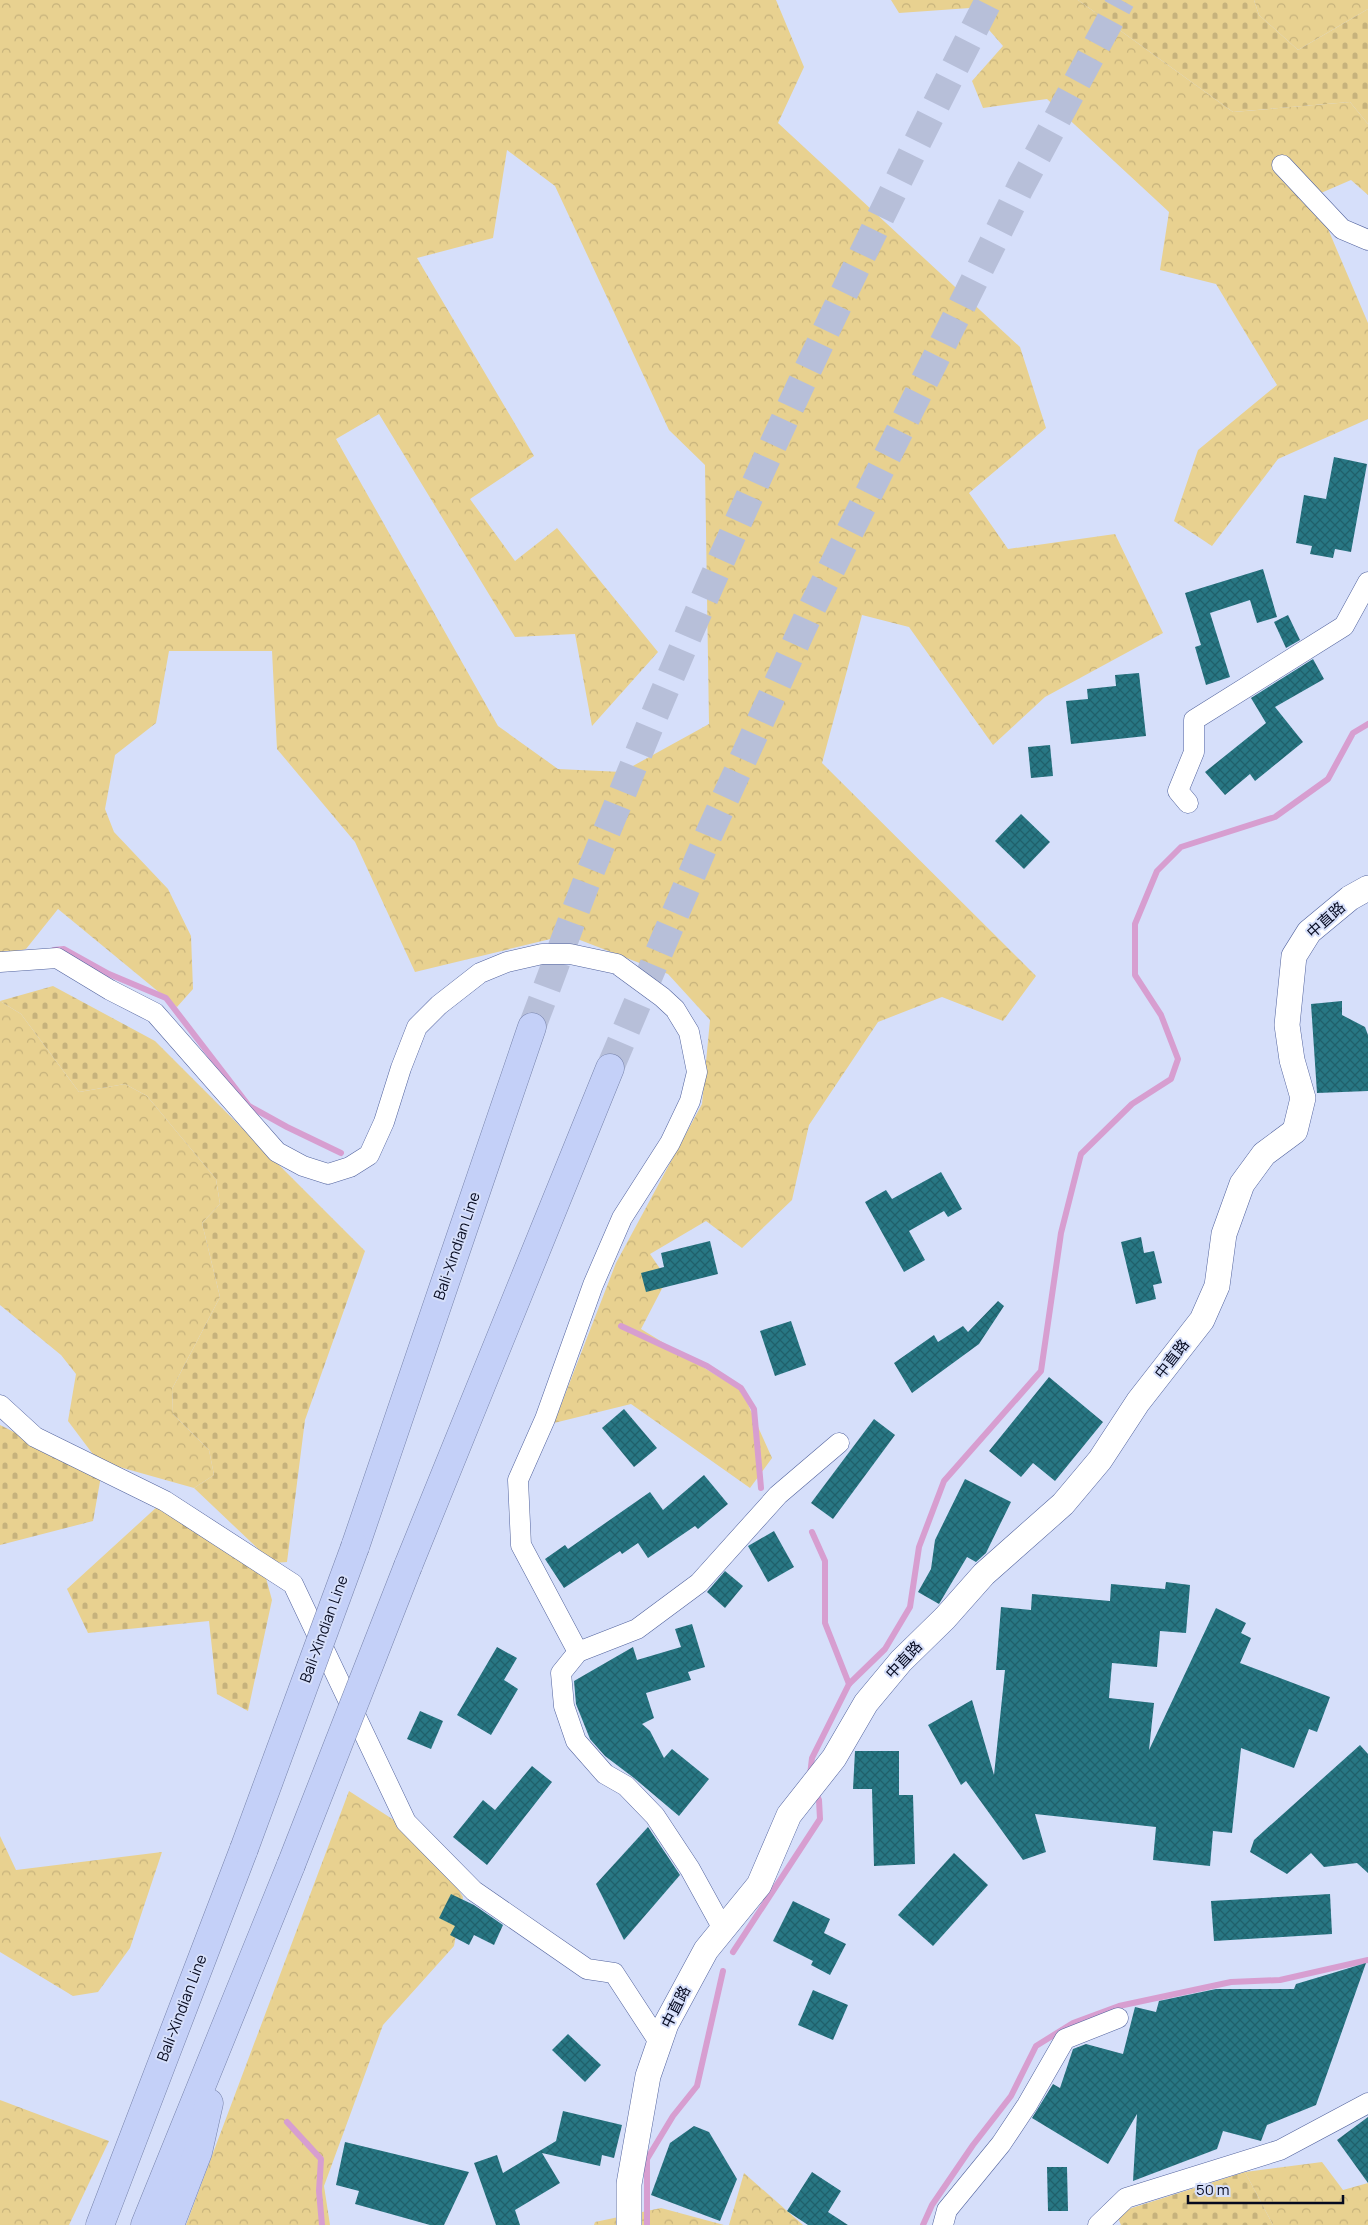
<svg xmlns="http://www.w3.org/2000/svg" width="1368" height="2225" viewBox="0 0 1368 2225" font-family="Manrope,'Noto Sans TC',sans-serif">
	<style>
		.forest { fill: url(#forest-crowns); fill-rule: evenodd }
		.cemetery { fill: url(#cemetery-stones) }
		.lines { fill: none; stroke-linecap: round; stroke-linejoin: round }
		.stream { stroke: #d79ed0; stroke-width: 6 }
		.building { fill: url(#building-cross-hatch) }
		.trunk-tunnel { stroke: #b7bfd9; stroke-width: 28; stroke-dasharray: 28 14; stroke-linecap: butt }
		.minor-casing { stroke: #51629d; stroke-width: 21 }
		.tertiary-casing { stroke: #51629d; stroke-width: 26 }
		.trunk-casing { stroke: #7783ab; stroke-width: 29 }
		.minor { stroke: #fff; stroke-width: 20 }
		.tertiary { stroke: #fff; stroke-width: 25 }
		.trunk { stroke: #c4d0f8; stroke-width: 28 }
		.trunk-bridge-casing { stroke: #7783ab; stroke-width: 29; stroke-linecap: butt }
		.trunk-bridge { stroke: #c4d0f8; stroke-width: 28 }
		.labels { text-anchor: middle; stroke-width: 4; stroke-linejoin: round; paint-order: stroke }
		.street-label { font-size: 15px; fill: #05091f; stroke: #d6dffa }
	</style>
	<defs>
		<pattern id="forest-crowns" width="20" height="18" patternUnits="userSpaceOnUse" patternTransform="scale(1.25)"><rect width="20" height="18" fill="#e8d190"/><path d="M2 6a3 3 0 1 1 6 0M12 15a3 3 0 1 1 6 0" fill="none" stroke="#c6b27c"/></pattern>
		<pattern id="cemetery-stones" width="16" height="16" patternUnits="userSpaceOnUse" patternTransform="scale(1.25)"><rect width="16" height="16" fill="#e8d190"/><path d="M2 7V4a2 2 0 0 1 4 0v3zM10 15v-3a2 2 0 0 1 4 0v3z" fill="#c6b27c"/></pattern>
		<pattern id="building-cross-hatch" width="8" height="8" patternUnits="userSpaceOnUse" patternTransform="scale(1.25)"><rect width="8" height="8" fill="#287784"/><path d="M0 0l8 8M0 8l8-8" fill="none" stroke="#20606b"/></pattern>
	</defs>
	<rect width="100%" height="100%" fill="#d6dffa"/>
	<g class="forest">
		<path d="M0 0H776L804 67 778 123 1020 347 1046 428 969 493 1008 549 1115 534 1163 633 1045 697 993 745 909 627 862 615 822 763 1036 976 1003 1021 942 997 878 1022 809 1125 792 1200 742 1248 706 1221 650 1254 667 1279 641 1329 742 1391 772 1458 750 1488 631 1404 554 1423 616 1263 702 1104 710 1020 668 974 567 935 415 972 355 842 277 749 272 651H169L156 723 115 755 105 809 114 832 168 889 191 936 193 989 177 1007 58 909 26 949 0 956ZM507 150 555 186 669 430 705 465 709 724 622 772 558 769 498 726 336 439 379 414 515 637 575 634 592 726 658 652 557 528 515 561 470 499 534 456 417 258 493 238Z"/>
		<polygon points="891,0 1078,0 1233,112 1350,102 1368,124 1368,195 1351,180 1314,196 1368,323 1368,419 1278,459 1212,546 1174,521 1198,450 1277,385 1216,284 1160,270 1169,212 1047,99 983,108 972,81 1003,46 970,8 899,13"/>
		<polygon points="1254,0 1368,0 1368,9 1298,50 1259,15"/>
		<polygon points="0,1001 21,1014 79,1092 125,1084 147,1096 216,1179 220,1204 202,1223 220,1297 172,1389 173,1414 209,1450 214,1475 194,1488 98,1461 68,1421 76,1374 61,1355 0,1305"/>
		<polygon points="349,1791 431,1844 463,1897 454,1946 383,2025 324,2186 330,2225 186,2225"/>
		<polygon points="0,1836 16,1870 162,1852 130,1948 98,1992 73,1996 0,1952"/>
		<polygon points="0,2100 109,2141 69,2225 0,2225"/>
		<polygon points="1322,2162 1343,2190 1368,2183 1368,2225 1273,2225 1245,2172"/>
		<polygon points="744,2173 803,2225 729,2225"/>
		<polygon points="661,2208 724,2225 594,2225 595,2222"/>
	</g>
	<g class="cemetery">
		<polygon points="1078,0 1254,0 1259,15 1298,50 1368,9 1368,124 1350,102 1233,112"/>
		<polygon points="53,986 155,1041 365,1251 305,1420 287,1562 273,1563 194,1488 214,1475 209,1450 173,1414 172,1389 220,1297 202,1223 220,1204 216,1179 147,1096 125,1084 79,1092 21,1014 0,1001"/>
		<polygon points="0,1425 101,1476 93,1521 0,1545"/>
		<polygon points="159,1505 264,1571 272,1600 248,1711 217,1694 209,1621 88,1633 67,1589"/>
		<polygon points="1245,2172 1273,2225 1121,2225 1116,2213"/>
	</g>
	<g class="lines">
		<g class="stream">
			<polyline points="54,950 64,949 109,974 166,998 249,1106 287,1127 341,1153"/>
			<polyline points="621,1326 707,1366 741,1388 754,1409 761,1488"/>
			<polyline points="812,1532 825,1561 825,1623 849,1684"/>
			<polyline points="810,1775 812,1758 849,1684 885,1649 910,1607 919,1547 944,1481 1041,1371 1061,1233 1081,1154 1132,1104 1171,1079 1178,1059 1161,1015 1135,975 1135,924 1157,871 1181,847 1275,817 1328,779 1353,733 1368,724"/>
			<polyline points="733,1952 820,1819 819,1800 815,1791"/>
			<polyline points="287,2122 321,2159 319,2191 322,2225"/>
			<polyline points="647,2225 647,2159 673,2116 697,2086 723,1971"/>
			<polyline points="923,2225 932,2205 973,2145 1011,2096 1036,2046 1073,2023 1119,2006 1231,1982 1280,1980 1368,1960"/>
		</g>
	</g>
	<g class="building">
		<polygon points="1334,457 1367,464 1351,552 1335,549 1333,558 1310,554 1312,546 1296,543 1304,495 1326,499"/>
		<polygon points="1263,569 1277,617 1257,623 1250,600 1210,613 1230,677 1206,685 1195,647 1201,645 1185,593"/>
		<polygon points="1288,615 1300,640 1286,648 1274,622"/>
		<polygon points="1313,659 1324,679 1275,707 1303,742 1255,781 1250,774 1225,795 1205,772 1266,723 1251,698"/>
		<polygon points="1139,673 1146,736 1071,744 1066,701 1088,699 1087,689 1116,686 1115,675"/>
		<polygon points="1050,745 1053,776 1031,778 1028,747"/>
		<polygon points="1021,814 1050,842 1024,869 995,841"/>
		<polygon points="1342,1001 1342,1015 1365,1027 1368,1035 1368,1091 1317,1093 1311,1004"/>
		<polygon points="941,1172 962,1209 948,1217 944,1211 909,1231 925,1260 904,1272 865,1202 886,1190 892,1199"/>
		<polygon points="1141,1237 1144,1253 1154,1251 1162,1283 1153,1285 1156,1299 1136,1304 1121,1242"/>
		<polygon points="710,1241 718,1274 646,1292 641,1273 664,1267 661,1253"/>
		<polygon points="998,1301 1004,1306 979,1344 912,1393 894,1363 934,1335 938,1342 963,1326 968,1332"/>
		<polygon points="791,1321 806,1365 775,1376 760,1331"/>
		<polygon points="1049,1377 1103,1422 1055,1481 1033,1463 1021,1477 989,1451"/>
		<polygon points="624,1409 657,1448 634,1467 602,1428"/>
		<polygon points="874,1419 895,1435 833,1519 811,1503"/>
		<polygon points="704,1475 728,1504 698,1529 695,1526 648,1558 638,1543 622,1554 620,1551 564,1588 545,1559 565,1545 568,1549 650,1492 663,1510"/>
		<polygon points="965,1479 1011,1502 986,1553 976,1562 967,1557 939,1604 918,1592 931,1569 935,1540"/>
		<polygon points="774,1531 794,1567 768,1582 748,1546"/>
		<polygon points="725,1571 743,1586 725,1608 707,1592"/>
		<polygon points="1166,1582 1190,1585 1186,1633 1160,1631 1157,1667 1112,1663 1109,1698 1154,1703 1149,1750 1216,1608 1246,1623 1241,1633 1251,1638 1240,1663 1330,1697 1317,1732 1309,1729 1294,1768 1241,1748 1232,1833 1213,1831 1210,1866 1153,1860 1156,1827 1035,1814 1046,1852 1023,1860 966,1781 961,1785 928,1725 972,1700 994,1775 1005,1670 996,1670 1001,1607 1031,1610 1032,1594 1110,1601 1111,1584 1165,1589"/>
		<polygon points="692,1624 705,1667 688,1672 691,1680 646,1693 654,1718 642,1724 650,1731 664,1758 672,1749 709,1779 679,1816 634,1778 605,1756 590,1739 576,1704 574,1681 633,1647 637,1660 681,1647 675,1629"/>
		<polygon points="497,1647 517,1658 504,1680 518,1689 491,1735 457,1715"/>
		<polygon points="420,1711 443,1721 431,1749 407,1739"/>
		<polygon points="1360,1745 1368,1754 1368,1873 1357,1863 1324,1867 1311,1853 1287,1874 1250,1852 1254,1840"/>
		<polygon points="855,1751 899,1751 899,1795 913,1795 915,1864 874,1866 872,1789 853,1789"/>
		<polygon points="532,1766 552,1782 487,1865 453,1837 483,1800 495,1810"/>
		<polygon points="648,1827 680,1875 624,1940 596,1884"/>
		<polygon points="954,1853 988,1885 933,1946 898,1915"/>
		<polygon points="451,1894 474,1905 503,1925 494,1945 474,1935 469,1945 450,1935 455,1926 439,1918"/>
		<polygon points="1330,1894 1332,1934 1214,1941 1211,1901"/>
		<polygon points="793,1901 830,1919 824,1933 846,1944 830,1975 811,1965 813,1961 773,1941"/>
		<polygon points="1366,1963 1316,2105 1267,2125 1261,2141 1223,2131 1217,2149 1133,2181 1137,2114 1108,2164 1032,2118 1053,2084 1060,2088 1073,2049 1086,2044 1123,2054 1135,2007 1156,2012 1159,2001 1216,1989 1294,1989 1296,1984"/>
		<polygon points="813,1990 848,2005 833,2040 798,2025"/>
		<polygon points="568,2034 601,2065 585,2082 552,2050"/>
		<polygon points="563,2111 622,2125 614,2158 602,2155 600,2166 542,2153 560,2183 515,2210 520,2225 496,2225 474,2163 497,2155 503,2173 556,2141"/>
		<polygon points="1368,2117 1368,2183 1337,2140"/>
		<polygon points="694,2126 709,2132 737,2179 720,2221 651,2195 670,2143"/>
		<polygon points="345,2142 469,2172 444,2225 430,2225 355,2204 359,2191 336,2185"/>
		<polygon points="1047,2167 1067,2167 1068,2211 1048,2211"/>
		<polygon points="812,2172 841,2191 828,2212 848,2225 808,2225 787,2211"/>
	</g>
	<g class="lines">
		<g class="trunk-tunnel">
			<path d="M532 1027C559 956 584 885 613 816 725 538 853 266 989 0"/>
			<polyline points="610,1068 709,834 809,614 1021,186 1121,0"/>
		</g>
		<g class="minor-casing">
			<g id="minor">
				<polyline points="1282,165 1342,229 1368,240"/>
				<polyline points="1188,803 1178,791 1194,752 1194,720 1344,626 1368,582"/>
				<polyline points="0,962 57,958 110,990 155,1013 277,1152 303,1166 328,1174 350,1167 369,1155 384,1122 401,1068 417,1027 439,1005 480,973 507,962 542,954 570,954 617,964 662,997 675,1009 689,1032 697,1072 690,1101 670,1143 622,1218 593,1285 545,1419 518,1480 521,1545 578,1652"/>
				<polyline points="0,1405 35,1437 165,1501 293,1584 406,1822 474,1891 587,1969 614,1973 659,2042 656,2052"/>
				<polyline points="723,1929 690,1869 655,1816 626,1786 605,1774 576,1741 564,1706 561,1673 578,1652 637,1629 699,1583 778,1495 839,1443"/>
				<polyline points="943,2225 947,2210 1001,2144 1027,2105 1065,2039 1118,2018"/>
				<polyline points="1098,2225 1126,2198 1280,2150 1368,2103"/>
			</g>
		</g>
		<g class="tertiary-casing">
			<polyline id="tertiary" points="629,2225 629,2184 648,2076 666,2024 706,1950 759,1885 789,1815 834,1758 866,1703 901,1661 945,1618 984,1574 1063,1504 1100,1460 1138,1402 1202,1320 1217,1286 1224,1234 1242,1184 1264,1154 1295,1131 1303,1098 1292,1060 1287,1025 1294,956 1309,932 1350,898 1368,888"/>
		</g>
		<g class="trunk-casing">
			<g id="trunk">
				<polyline points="355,1547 532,1027"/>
				<polyline points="408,1566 610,1068"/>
				<polyline points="100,2225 244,1849"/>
				<polyline points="145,2225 291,1865"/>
				<polyline points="170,2225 198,2152 209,2103"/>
			</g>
		</g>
		<use href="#minor" class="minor"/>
		<use href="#tertiary" class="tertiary"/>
		<use href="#trunk" class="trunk"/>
		<g class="trunk-bridge-casing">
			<g id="trunk-bridge">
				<polyline points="244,1849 355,1547"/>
				<polyline points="291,1865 408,1566"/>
			</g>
		</g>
		<use href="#trunk-bridge" class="trunk-bridge"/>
	</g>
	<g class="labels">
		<g class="street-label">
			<text transform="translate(1326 920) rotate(-42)" y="5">中直路</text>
			<text transform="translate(457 1246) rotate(-71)" y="5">Bali-Xindian Line</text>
			<text transform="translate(1172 1359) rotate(-52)" y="5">中直路</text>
			<text transform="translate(324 1629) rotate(-70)" y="5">Bali-Xindian Line</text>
			<text transform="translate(904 1660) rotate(-47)" y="5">中直路</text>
			<text transform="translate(676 2007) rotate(-63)" y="5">中直路</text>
			<text transform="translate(182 2008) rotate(-69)" y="5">Bali-Xindian Line</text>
		</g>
	</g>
	<path d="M1188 2195v8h155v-8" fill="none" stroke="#05091f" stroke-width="2.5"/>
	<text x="1196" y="2195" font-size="15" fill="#05091f" stroke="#d6dffa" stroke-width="4" paint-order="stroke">50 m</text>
</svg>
